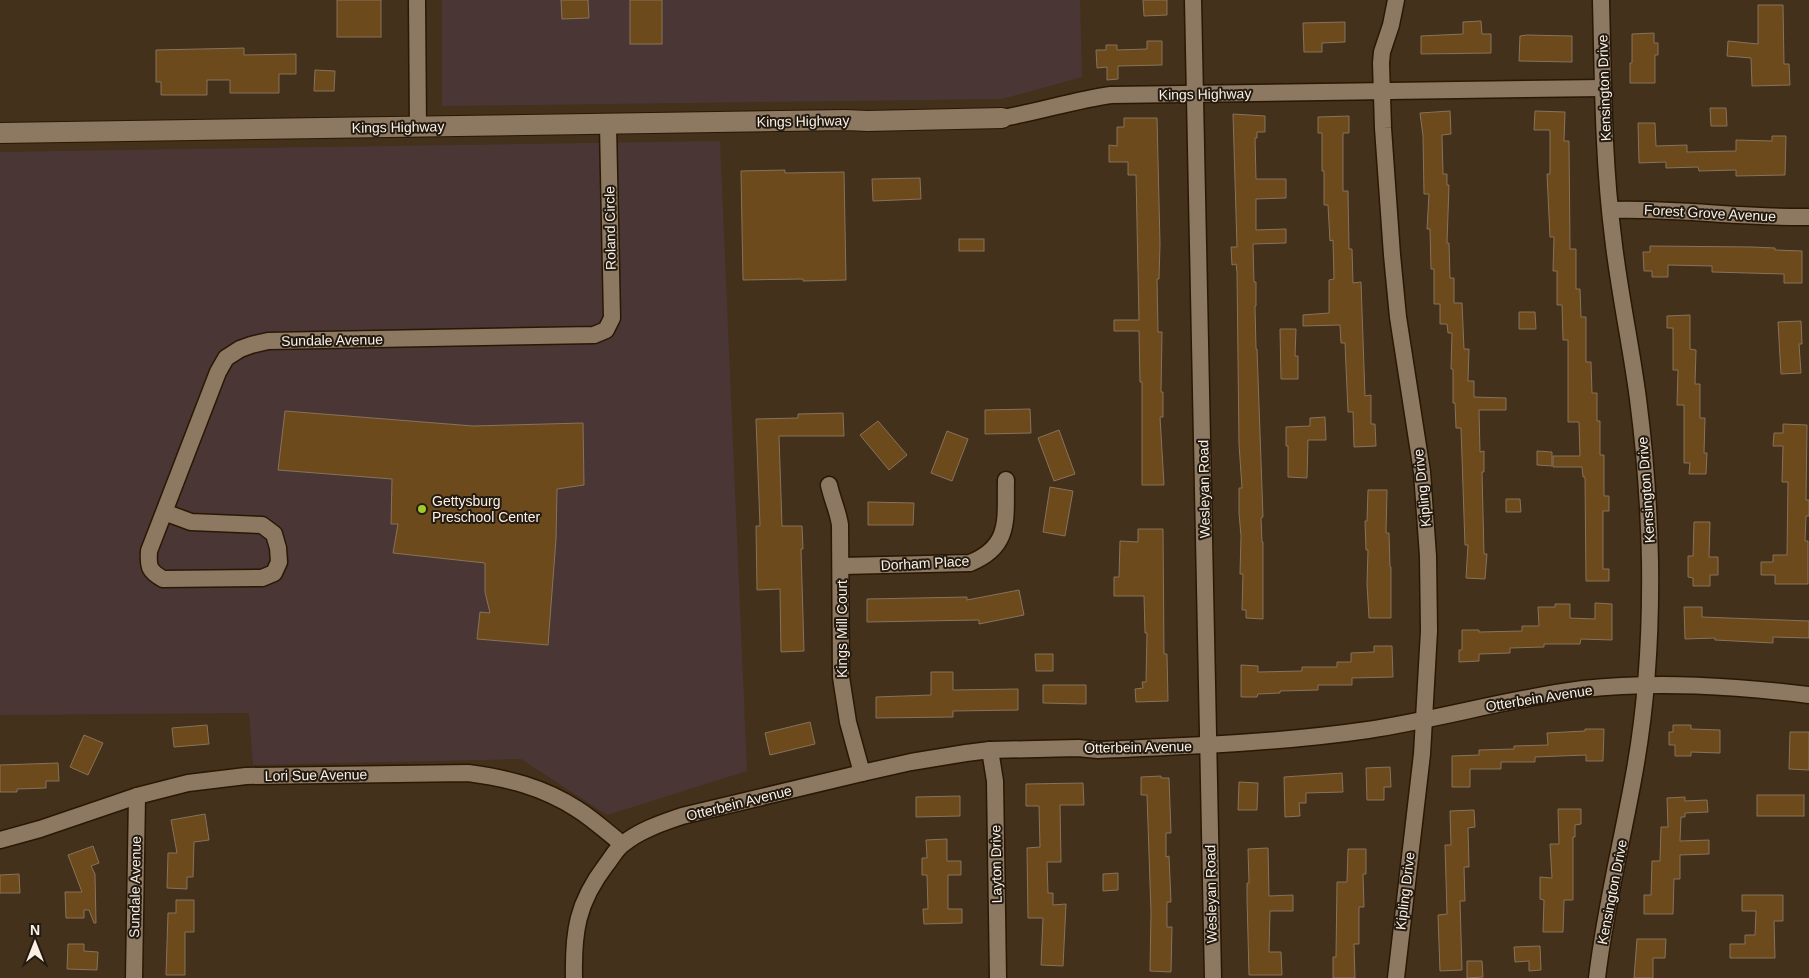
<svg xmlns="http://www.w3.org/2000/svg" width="1809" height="978" viewBox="0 0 1809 978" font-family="Helvetica,sans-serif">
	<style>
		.education { fill: #4b3636 }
		.building { fill: #6d4a1c; stroke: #87725b }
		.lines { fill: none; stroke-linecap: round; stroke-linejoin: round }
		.minor-casing { stroke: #291804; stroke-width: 19 }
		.tertiary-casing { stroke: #291804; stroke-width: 22 }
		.minor { stroke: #8d7861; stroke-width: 16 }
		.tertiary { stroke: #8d7861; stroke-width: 20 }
		.poi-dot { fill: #a2c929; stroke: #231b11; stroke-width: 2 }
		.labels { text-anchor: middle; stroke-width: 4; stroke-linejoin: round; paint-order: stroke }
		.street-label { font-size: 14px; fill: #fbf0e3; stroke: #231b11 }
		.poi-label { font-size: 14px; fill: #fbf0e3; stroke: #231b11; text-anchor: start }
	</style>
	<rect width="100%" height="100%" fill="#43311b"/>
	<g class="education">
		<polygon points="442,0 1080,0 1082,77 1002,99 442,106"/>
		<polygon points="720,141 747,771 607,815 521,759 253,765 249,713 0,715 0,152"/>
	</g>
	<g class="building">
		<rect x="337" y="0" width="44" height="37"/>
		<polygon points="561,0 588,0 589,18 562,19"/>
		<rect x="630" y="0" width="32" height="44"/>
		<polygon points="1143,0 1167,0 1167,15 1144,16"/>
		<polygon points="1758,5 1783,5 1784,64 1789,64 1790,85 1752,86 1751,58 1727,56 1728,41 1758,44"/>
		<polygon points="1481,21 1482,34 1491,34 1491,53 1421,54 1421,36 1463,34 1463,22"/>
		<polygon points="1345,22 1345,42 1322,43 1322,52 1304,52 1303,23"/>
		<polygon points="1654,33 1654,43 1658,43 1658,55 1655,55 1655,83 1630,83 1630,63 1632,63 1632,34"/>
		<polygon points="1527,35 1572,36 1572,62 1519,61 1520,36"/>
		<polygon points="1147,41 1162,41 1162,65 1118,66 1118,79 1107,80 1107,67 1097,68 1096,50 1106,50 1106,45 1117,45 1117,50 1147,49"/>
		<polygon points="244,48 244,55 296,54 296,74 279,74 279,93 230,93 230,80 207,80 207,95 161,95 161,82 156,82 156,50"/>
		<polygon points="315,70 335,71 334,91 314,91"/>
		<polygon points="1710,108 1726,108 1727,126 1711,126"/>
		<polygon points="1450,111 1451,134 1442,135 1443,174 1447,174 1447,185 1449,185 1447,243 1449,243 1450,278 1454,278 1454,303 1462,303 1464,349 1469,349 1468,381 1474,381 1474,397 1506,398 1506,410 1479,410 1480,452 1484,451 1484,472 1482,472 1484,554 1487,554 1485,579 1466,578 1468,545 1465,545 1461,428 1456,428 1455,403 1453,403 1453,369 1451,369 1452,333 1448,333 1447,324 1440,324 1440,304 1434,304 1434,269 1431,269 1430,229 1427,229 1429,194 1424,194 1423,136 1420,113"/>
		<polygon points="1535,111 1565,112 1564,141 1569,141 1570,249 1576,249 1576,289 1580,289 1581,317 1586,317 1586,362 1591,362 1592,393 1597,393 1597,421 1600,421 1600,455 1604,455 1604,496 1609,496 1609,511 1603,511 1603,569 1609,569 1609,581 1586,581 1585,477 1583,477 1582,467 1553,467 1553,456 1580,456 1579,422 1568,422 1568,340 1563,340 1562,305 1557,305 1557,271 1553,271 1554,237 1550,237 1547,174 1550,174 1550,130 1534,130"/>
		<polygon points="1233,114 1265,116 1265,132 1257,132 1257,138 1255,138 1256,179 1286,179 1286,198 1256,199 1256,230 1286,229 1286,243 1253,244 1254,282 1256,282 1256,306 1255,306 1256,349 1257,349 1263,517 1261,518 1262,542 1263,542 1263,619 1246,618 1246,610 1242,610 1243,574 1240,574 1241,536 1239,513 1239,488 1242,488 1239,444 1237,272 1236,264 1232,265 1231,247 1237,247"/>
		<polygon points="1349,116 1349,133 1343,133 1343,191 1348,191 1349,249 1352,249 1353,283 1361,282 1365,396 1371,395 1371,424 1375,424 1376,446 1354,447 1353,412 1348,412 1345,343 1341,343 1340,325 1303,326 1303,315 1329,313 1329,280 1334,279 1333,240 1330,241 1328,205 1324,205 1324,171 1322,171 1322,133 1318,133 1318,117"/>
		<polygon points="1124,118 1157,118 1160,244 1159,279 1157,279 1158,332 1162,332 1161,392 1163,392 1163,417 1160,417 1164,485 1142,485 1142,382 1140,382 1139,331 1114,331 1114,320 1139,320 1136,175 1128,175 1128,162 1109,162 1109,145 1117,146 1117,127 1124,127"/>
		<polygon points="1638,123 1655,123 1656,146 1687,145 1687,152 1736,151 1736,140 1772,141 1772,136 1786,136 1785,175 1736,176 1736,170 1699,171 1698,167 1666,168 1666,162 1639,163"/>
		<polygon points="785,170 785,173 844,172 846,280 803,281 803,279 743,280 741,171"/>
		<polygon points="920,178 921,199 873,201 872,179"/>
		<rect x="959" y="239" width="25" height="12"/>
		<polygon points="1650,246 1752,247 1775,248 1775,250 1802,251 1802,283 1784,283 1784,274 1712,272 1712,266 1668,265 1668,277 1652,277 1652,271 1644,271 1643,252 1650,252"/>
		<polygon points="1519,312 1535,312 1536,329 1519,329"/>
		<polygon points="1690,315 1690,349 1696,350 1695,384 1700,384 1700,418 1705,418 1704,453 1707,453 1706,474 1689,474 1690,463 1684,463 1684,405 1677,405 1678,370 1673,370 1673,328 1667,328 1667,316"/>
		<polygon points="1801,321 1802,344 1799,344 1801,373 1781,374 1778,322"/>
		<polygon points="1280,329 1296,329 1295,356 1298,356 1298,379 1281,379"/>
		<polygon points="1030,409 1031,433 985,434 985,410"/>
		<polygon points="285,411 473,426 583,423 584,485 557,489 556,539 548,645 477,639 480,612 490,613 485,592 485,563 393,553 398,524 391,524 392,479 278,470"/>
		<polygon points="843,413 844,436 779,436 782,526 802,526 803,549 801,549 804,651 781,652 780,589 757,590 756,526 760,526 756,419 798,418 798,414"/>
		<polygon points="1325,417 1326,440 1308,440 1307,478 1288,477 1288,446 1286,446 1286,427 1310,426 1310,418"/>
		<polygon points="878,421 907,455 889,470 860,435"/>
		<polygon points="1783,424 1807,425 1806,500 1809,500 1809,516 1806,516 1805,541 1808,541 1808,584 1775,584 1775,575 1761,575 1761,562 1773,562 1773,555 1787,555 1788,482 1782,482 1783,446 1773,446 1774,433 1783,433"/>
		<polygon points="1059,430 1075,474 1054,481 1038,438"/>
		<polygon points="947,431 968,439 952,481 931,473"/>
		<polygon points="1537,451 1552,452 1552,466 1537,465"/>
		<polygon points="1050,487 1073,491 1065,536 1043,532"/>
		<polygon points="1368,490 1387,490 1386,533 1389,533 1390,567 1391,567 1391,618 1369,618 1367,584 1368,550 1366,550 1365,521 1367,521"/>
		<polygon points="1506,499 1520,499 1521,512 1506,512"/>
		<polygon points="868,502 914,503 913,525 868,525"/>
		<polygon points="1694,522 1710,522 1709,557 1718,557 1718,575 1710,575 1710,586 1693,586 1693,578 1688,577 1688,556 1693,556"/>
		<polygon points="1138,529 1163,529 1164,654 1167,654 1168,701 1136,702 1135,689 1143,688 1142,682 1146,682 1147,633 1145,633 1144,596 1114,596 1114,577 1119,577 1120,541 1138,542"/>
		<polygon points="1019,590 1024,615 979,624 979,620 867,622 867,599 967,597 967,600"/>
		<polygon points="1595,603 1612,604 1612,640 1581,639 1580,644 1544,644 1544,647 1510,648 1510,653 1479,654 1479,661 1459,662 1459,650 1462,650 1462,630 1479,630 1479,632 1522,631 1522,626 1539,626 1538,607 1555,607 1555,604 1570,604 1570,618 1595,619"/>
		<polygon points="1684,607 1702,607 1702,617 1809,621 1809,638 1773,637 1773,643 1715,640 1715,638 1685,639"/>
		<polygon points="1374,646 1392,646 1393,677 1352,678 1352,685 1318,685 1318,690 1280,691 1280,693 1258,694 1257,697 1241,697 1241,665 1258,666 1258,672 1302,671 1302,667 1337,667 1337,662 1351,662 1351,653 1374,652"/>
		<polygon points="1035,654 1053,654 1053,671 1036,671"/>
		<polygon points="931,672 953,672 953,690 1018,689 1018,710 953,711 953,717 876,718 876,697 931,695"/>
		<polygon points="1043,685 1086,685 1086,704 1043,703"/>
		<polygon points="810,722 815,744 770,755 765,733"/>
		<polygon points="207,725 209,744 174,747 172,728"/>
		<polygon points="1673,725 1691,725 1691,729 1720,730 1720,753 1691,752 1691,756 1675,756 1675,745 1669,745 1669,732 1673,732"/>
		<polygon points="1585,729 1604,729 1603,761 1586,761 1586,755 1535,757 1535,762 1501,762 1501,769 1470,769 1470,787 1452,787 1452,756 1479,755 1479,750 1514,749 1514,746 1548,745 1547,733 1585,731"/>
		<polygon points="1790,732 1809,732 1809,770 1789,769"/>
		<polygon points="84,735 103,743 88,775 70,767"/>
		<polygon points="58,763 59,781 46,781 46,788 17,789 17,792 0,792 0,765"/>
		<polygon points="1390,767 1391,787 1384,787 1384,800 1367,800 1366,768"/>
		<polygon points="1342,773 1343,792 1306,793 1306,803 1299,803 1300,816 1285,817 1284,777"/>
		<polygon points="1161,776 1161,778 1169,778 1171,833 1166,833 1166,857 1169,856 1171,902 1167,902 1167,927 1172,927 1171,972 1150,971 1151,912 1147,795 1141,795 1141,777"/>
		<polygon points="1239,782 1258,783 1257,810 1238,810"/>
		<polygon points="1083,783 1084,805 1060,805 1061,862 1047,862 1048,893 1053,893 1053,905 1066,904 1063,966 1041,965 1043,918 1028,918 1027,848 1040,847 1039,806 1026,806 1026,784"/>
		<rect x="1757" y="795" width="47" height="21"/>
		<polygon points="960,796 960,816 916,817 916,797"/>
		<polygon points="1685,797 1685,801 1707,800 1708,812 1685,813 1685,817 1681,817 1680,841 1709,840 1709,854 1680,855 1680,879 1674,879 1673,914 1644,914 1644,895 1651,895 1652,861 1660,861 1661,827 1668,827 1667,798"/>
		<polygon points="1558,809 1581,809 1581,824 1575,825 1575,837 1573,837 1573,900 1564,900 1563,932 1543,932 1544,900 1540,899 1540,877 1552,878 1550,844 1559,844"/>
		<polygon points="1474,810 1475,827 1468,828 1469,867 1464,867 1465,901 1460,901 1462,970 1440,971 1438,915 1447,914 1445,845 1451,845 1450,811"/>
		<polygon points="205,814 209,840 194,842 193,877 187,877 187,889 167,888 168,853 177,853 171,820"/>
		<polygon points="947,839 947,861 961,861 961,875 948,875 948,909 962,909 962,923 924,924 923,909 928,909 927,875 922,875 922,858 927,858 926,840"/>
		<polygon points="93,846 99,863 91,866 95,874 96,923 94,923 89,910 84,910 84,918 66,918 65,892 82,892 68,855"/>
		<polygon points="1268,848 1269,896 1293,895 1293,911 1270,911 1269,952 1281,952 1282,975 1249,975 1247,898 1247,883 1249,883 1248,849"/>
		<polygon points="1348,849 1366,849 1366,874 1363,874 1364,907 1359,907 1359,944 1354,944 1355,978 1333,978 1333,957 1336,957 1337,882 1347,882"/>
		<polygon points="1118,873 1118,890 1103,891 1103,874"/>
		<polygon points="19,874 20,893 0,893 0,875"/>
		<polygon points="1742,895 1783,895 1783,921 1774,921 1775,958 1730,958 1730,944 1745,944 1745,935 1755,935 1756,911 1742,911"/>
		<polygon points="176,900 194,900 194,932 185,932 185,975 166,975 168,913 176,913"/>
		<polygon points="1637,939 1666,939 1665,958 1653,958 1653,978 1634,978"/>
		<polygon points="68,944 84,944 84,951 98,952 97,970 67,969"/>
		<polygon points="1540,946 1541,970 1529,971 1529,961 1515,962 1514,947"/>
		<polygon points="1467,961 1482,961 1483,977 1467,978"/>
	</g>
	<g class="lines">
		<g class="minor-casing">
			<g id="minor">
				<polyline points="417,0 418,127"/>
				<polyline points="1193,0 1213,978"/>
				<path d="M1002 118C1039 112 1074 100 1111 95L1603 88"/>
				<path d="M1611 210C1677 208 1743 218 1809 217"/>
				<path d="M829 485C832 499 838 511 840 525L841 677 848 722 862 773"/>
				<path d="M164 512 191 522 262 525 274 534 278 548 279 562 274 573 262 578 163 579C149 571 148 567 149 551L218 372 226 358 240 349 251 345 268 341 594 335 606 330 612 318 608 125"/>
				<path d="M842 566 970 563C1012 546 1005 518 1006 480"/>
				<polyline points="990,750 995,781 998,978"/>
				<path d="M0 840 40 829 137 796 188 783 246 776 468 773C507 778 543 787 577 809 593 819 607 832 622 844"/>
				<polyline points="134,978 137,796"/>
				<path d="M574 978C573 932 577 903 606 865 611 859 616 849 623 844 640 830 662 823 682 816L862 773 911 762 966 753 990 750 1078 748 1098 750C1188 746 1278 743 1368 730 1440 719 1511 698 1583 689 1659 681 1734 686 1809 695"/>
				<polyline points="1396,978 1422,754 1429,631 1428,556 1422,472 1398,317 1392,255 1383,128 1381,63 1382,52 1391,25 1396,0"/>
				<path d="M1597 978C1605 908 1623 838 1635 769 1647 701 1651 630 1650 561 1649 507 1645 453 1638 399 1631 345 1619 291 1613 237 1603 159 1603 79 1601 0"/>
			</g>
		</g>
		<g class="tertiary-casing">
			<polyline id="tertiary" points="0,133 846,120 867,121 1002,118"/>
		</g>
		<use href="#minor" class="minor"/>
		<use href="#tertiary" class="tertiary"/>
	</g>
	<circle class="poi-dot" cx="422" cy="509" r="5"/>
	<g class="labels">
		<g class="street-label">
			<text transform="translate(1604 88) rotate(-92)" y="5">Kensington Drive</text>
			<text transform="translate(1205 94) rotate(-1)" y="5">Kings Highway</text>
			<text transform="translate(803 121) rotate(-1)" y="5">Kings Highway</text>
			<text transform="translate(398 127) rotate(-1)" y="5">Kings Highway</text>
			<text transform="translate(1710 213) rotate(3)" y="5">Forest Grove Avenue</text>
			<text transform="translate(610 228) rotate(-91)" y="5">Roland Circle</text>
			<text transform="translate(332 340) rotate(-1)" y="5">Sundale Avenue</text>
			<text transform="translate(1422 488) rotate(-96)" y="5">Kipling Drive</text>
			<text transform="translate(1204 489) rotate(-91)" y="5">Wesleyan Road</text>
			<text transform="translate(1646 490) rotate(-94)" y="5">Kensington Drive</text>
			<text transform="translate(925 563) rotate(-3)" y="5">Dorham Place</text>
			<text transform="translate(842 629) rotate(-90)" y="5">Kings Mill Court</text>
			<text transform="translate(1539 698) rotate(-9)" y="5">Otterbein Avenue</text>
			<text transform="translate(1138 747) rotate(-1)" y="5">Otterbein Avenue</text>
			<text transform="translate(316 775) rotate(-1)" y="5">Lori Sue Avenue</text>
			<text transform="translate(739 803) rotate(-14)" y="5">Otterbein Avenue</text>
			<text transform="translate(996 864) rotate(-91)" y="5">Layton Drive</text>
			<text transform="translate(135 887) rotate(-89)" y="5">Sundale Avenue</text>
			<text transform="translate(1405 891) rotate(-83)" y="5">Kipling Drive</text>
			<text transform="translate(1612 892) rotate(-79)" y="5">Kensington Drive</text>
			<text transform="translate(1211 894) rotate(-91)" y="5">Wesleyan Road</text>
		</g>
		<g class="poi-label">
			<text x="432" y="506">Gettysburg<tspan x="432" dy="16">Preschool Center</tspan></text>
		</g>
	</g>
	<g transform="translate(35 943)" stroke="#231b11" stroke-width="4" paint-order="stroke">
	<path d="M0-4L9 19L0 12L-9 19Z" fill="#fbf0e3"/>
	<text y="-8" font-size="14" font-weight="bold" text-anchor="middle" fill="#fbf0e3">N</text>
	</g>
</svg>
